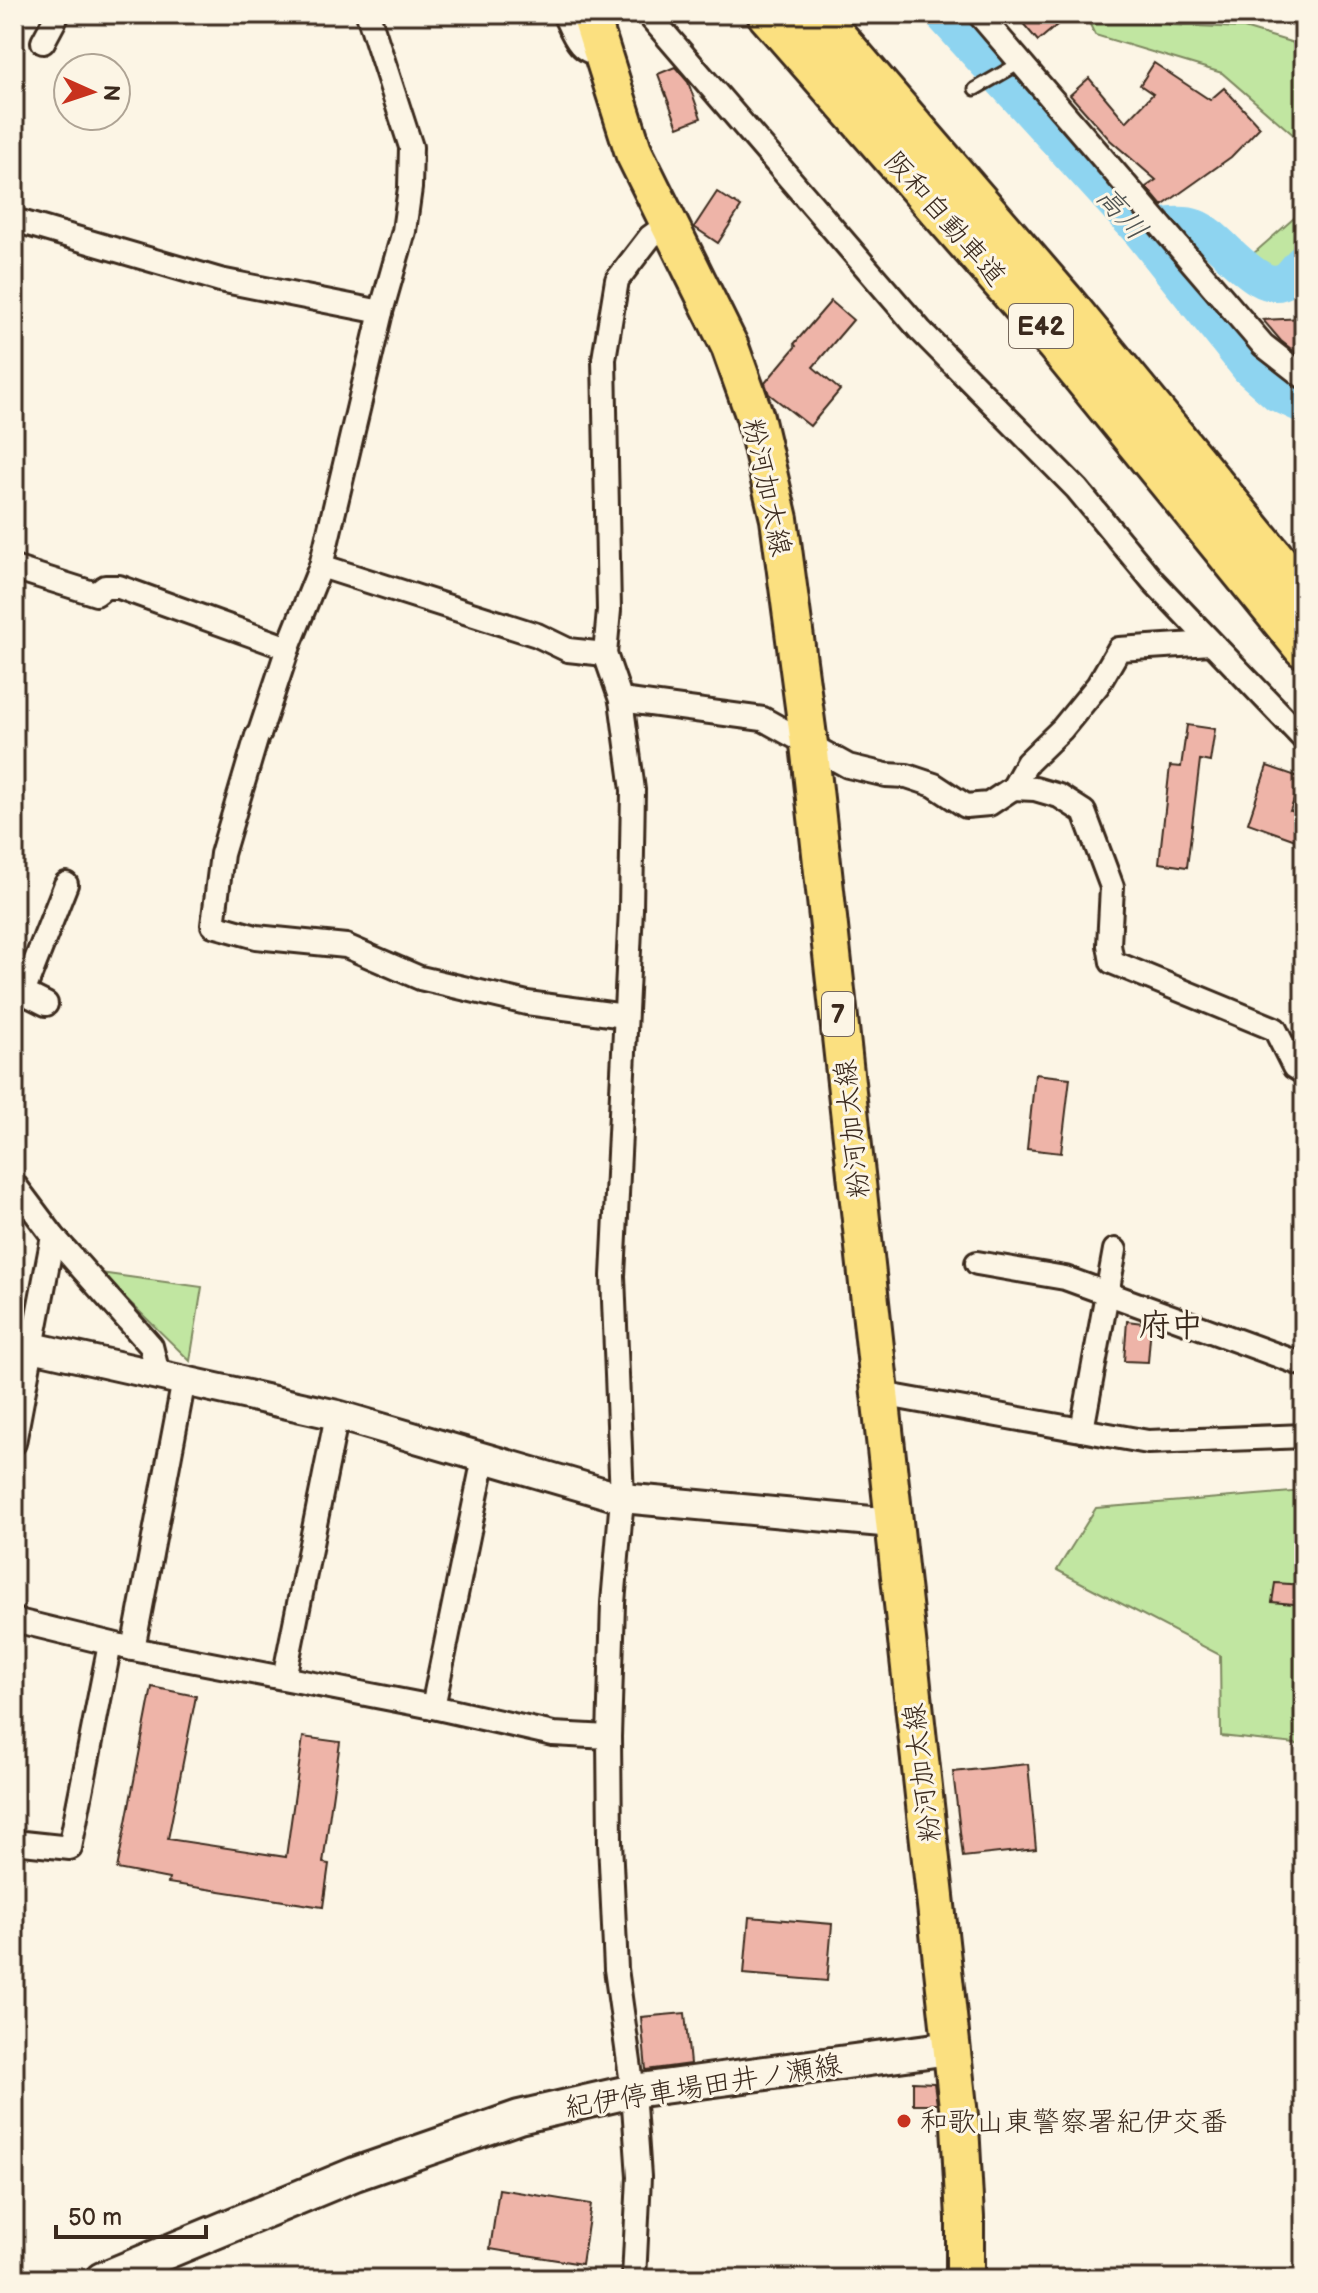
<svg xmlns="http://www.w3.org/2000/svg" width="1318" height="2293" viewBox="0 0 1318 2293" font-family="'Balsamiq Sans','Klee One',sans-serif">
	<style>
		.green { fill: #c1e6a1; stroke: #7e8860; stroke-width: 2 }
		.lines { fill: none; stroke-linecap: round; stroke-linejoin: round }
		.river { stroke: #8ed4f0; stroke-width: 36 }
		.building { fill: #eeb4a8; stroke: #3b2a1e; stroke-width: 2 }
		.service-casing { stroke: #3b2a1e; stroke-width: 17 }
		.minor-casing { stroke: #3b2a1e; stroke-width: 28 }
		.tertiary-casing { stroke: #3b2a1e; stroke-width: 34 }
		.secondary-casing { stroke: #3b2a1e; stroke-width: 38 }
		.primary-casing { stroke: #3b2a1e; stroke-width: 42 }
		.motorway-casing { stroke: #3b2a1e; stroke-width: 46 }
		.service { stroke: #fcf5e5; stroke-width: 11 }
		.minor { stroke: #fcf5e5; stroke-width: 22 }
		.tertiary { stroke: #fcf5e5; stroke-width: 28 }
		.secondary { stroke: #fcf5e5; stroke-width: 32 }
		.primary { stroke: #fbe080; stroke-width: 36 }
		.motorway { stroke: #fbe080; stroke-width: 40 }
		.poi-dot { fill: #c8321e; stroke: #fcf5e5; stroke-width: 3 }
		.labels { text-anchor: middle; stroke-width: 6; stroke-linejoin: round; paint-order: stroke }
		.shield { fill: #fcf5e5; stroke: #75675a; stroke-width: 2 }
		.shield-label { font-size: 26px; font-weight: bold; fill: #3b2a1e }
		.street-label { font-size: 28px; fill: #3b2a1e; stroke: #fcf5e5 }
		.poi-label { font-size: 28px; fill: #3b2a1e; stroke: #fcf5e5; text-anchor: start }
		.water-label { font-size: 30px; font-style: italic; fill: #505452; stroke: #fcf5e5 }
		.quarter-label { font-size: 32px; font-weight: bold; fill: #3b2a1e; stroke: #fcf5e5 }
	</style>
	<rect width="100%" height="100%" fill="#fcf5e5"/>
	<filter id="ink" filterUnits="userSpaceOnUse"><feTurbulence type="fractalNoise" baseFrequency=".0125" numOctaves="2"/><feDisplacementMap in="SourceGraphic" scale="16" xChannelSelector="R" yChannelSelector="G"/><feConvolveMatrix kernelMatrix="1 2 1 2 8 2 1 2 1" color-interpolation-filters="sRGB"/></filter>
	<g filter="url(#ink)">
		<g class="green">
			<polygon points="1085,14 1158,14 1170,25 1244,28 1304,46 1304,144 1222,73 1095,35"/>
			<polygon points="1304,169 1304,269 1265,292 1237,268 1301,212"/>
			<polygon points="100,1273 202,1287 190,1361"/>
			<polygon points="1304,1491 1304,1745 1221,1736 1220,1655 1057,1570 1096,1508"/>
		</g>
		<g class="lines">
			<g class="river">
				<polyline points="942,14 1140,231 1249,368 1278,394 1304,406"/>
				<path d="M1140 231C1156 228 1179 221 1195 227 1221 236 1259 299 1287 279 1293 275 1298 266 1304 261"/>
			</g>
		</g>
		<g class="building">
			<polygon points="1015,14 1070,14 1038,41"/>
			<polygon points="1154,63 1210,100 1224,88 1260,127 1231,157 1162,206 1146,187 1156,180 1110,140 1070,95 1089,78 1126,122 1153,94 1140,85"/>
			<polygon points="675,67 688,82 701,118 678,127 658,74"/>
			<polygon points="717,192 741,207 718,243 694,227"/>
			<polygon points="831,301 853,320 813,367 840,390 810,426 769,394 765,383 796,346 794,344"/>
			<polygon points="1304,318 1304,359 1281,341 1263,320"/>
			<polygon points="1187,725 1215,729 1210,762 1200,760 1187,867 1159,863 1170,766 1181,767"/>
			<polygon points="1267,766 1302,778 1290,811 1304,813 1304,843 1248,823"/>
			<polygon points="1035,1074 1070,1078 1061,1153 1027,1149"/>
			<polygon points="1127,1321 1151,1324 1148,1362 1124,1361"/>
			<polygon points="1275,1583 1304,1585 1304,1605 1272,1602"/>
			<polygon points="152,1687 196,1696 168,1839 286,1857 303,1737 340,1742 323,1863 329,1864 323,1907 168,1883 169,1879 117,1869"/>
			<polygon points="1028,1764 1036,1849 963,1857 953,1772"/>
			<polygon points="749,1917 832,1924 827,1981 744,1974"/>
			<polygon points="685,2013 690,2064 646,2070 641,2017"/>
			<polygon points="913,2082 934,2083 937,2104 913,2104"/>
			<polygon points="499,2189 591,2204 582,2264 490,2249"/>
		</g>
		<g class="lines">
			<g class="service-casing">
				<polyline id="service" points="975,89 1020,63"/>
			</g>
			<g class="minor-casing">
				<g id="minor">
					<polyline points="368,14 411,147 410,188 404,231 381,312 321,566 288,648 260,732 257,736 222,854 213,925 256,937 346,946 420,978 527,1003 625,1016"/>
					<path d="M564 14C573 33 578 54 603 54"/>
					<polyline points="648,14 920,330 1077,489 1153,581 1304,739"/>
					<polyline points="979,14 1263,345 1304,377"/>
					<polyline points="43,42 58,14"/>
					<polyline points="14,220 220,280 381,312"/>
					<polyline points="321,566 537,635 568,650 605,654"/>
					<polyline points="14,568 96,594 105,587 119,587 288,648"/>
					<polyline points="621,700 763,719 848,766 886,775 907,776 934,785 966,806 989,804 1013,788 1027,763 1062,729 1098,685 1119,649 1211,643"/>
					<polyline points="1013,788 1035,789 1059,796 1084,812 1112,887 1109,945 1112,962 1275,1029 1294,1067 1304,1073"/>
					<polyline points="14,988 46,1004"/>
					<polyline points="23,993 66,884"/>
					<polyline points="14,1184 53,1236 151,1346 158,1374"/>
					<polyline points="977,1263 1065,1278 1304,1365"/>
					<polyline points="881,1394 1148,1442 1304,1436"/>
					<polyline points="1082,1430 1115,1250"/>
					<polyline points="14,1443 53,1236"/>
					<polyline points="14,1620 133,1649 433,1707 553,1734 609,1737"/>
					<polyline points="133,1649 184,1380"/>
					<polyline points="284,1678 337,1415"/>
					<polyline points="433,1707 484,1458"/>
					<polyline points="14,1842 70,1848 110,1644"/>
					<polyline points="634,2279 639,2177 633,2091 616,1969 610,1842 609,1737 613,1603 622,1498 613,1276 631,909 633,790 621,700 605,654 609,610 604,359 617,280 650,237 668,224"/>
				</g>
			</g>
			<g class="tertiary-casing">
				<polyline id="tertiary" points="14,1343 337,1415 622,1498 893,1523"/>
			</g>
			<g class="secondary-casing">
				<polyline id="secondary" points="102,2279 355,2174 519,2117 633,2091 950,2048"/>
			</g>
			<g class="primary-casing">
				<polyline id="primary" points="590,14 634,153 730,347 755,417 779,519 809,744 960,2125 965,2218 965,2279"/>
			</g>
			<g class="motorway-casing">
				<g id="motorway">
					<polyline points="768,14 1056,343 1304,647"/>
					<polyline points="816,14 1063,301 1304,595"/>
				</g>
			</g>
			<use href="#service" class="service"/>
			<use href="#minor" class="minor"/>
			<use href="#tertiary" class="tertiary"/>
			<use href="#secondary" class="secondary"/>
			<use href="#primary" class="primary"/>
			<use href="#motorway" class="motorway"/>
		</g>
	</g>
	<circle class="poi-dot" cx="904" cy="2121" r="8"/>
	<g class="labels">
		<g class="shield">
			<rect x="1009" y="304" width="64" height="44" rx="6"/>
			<rect x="822" y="992" width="32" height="44" rx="6"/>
		</g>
		<g class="shield-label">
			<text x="1041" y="335">E42</text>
			<text x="838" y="1023">7</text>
		</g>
		<g class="street-label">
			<text transform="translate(946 218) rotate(49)" y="10">阪和自動車道</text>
			<text transform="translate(768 487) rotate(78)" y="10">粉河加太線</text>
			<text transform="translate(851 1129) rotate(-96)" y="10">粉河加太線</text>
			<text transform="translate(921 1773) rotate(-97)" y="10">粉河加太線</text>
			<text transform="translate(703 2085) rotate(-9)" y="10">紀伊停車場田井ノ瀬線</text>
		</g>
		<g class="poi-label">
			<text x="920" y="2131">和歌山東警察署紀伊交番</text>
		</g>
		<g class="water-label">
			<text transform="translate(1122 213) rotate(49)" y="10">高川</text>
		</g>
		<g class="quarter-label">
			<text x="1171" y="1336">府中</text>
		</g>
	</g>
	<rect width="1318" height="2293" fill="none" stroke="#fcf5e5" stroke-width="48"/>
	<rect x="24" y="24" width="1270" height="2245" fill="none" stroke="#3b2a1e" stroke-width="3" filter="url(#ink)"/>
	<g transform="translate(92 92) rotate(93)"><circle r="38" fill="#fcf5e5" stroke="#afa495" stroke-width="2"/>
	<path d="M0-6L14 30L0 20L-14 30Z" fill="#c8321e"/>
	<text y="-12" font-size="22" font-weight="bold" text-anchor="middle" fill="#3b2a1e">N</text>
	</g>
	<path d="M56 2225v12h150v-12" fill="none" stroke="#3b2a1e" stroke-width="4"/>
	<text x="68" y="2225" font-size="24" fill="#3b2a1e" stroke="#fcf5e5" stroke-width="6" paint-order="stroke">50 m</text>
</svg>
